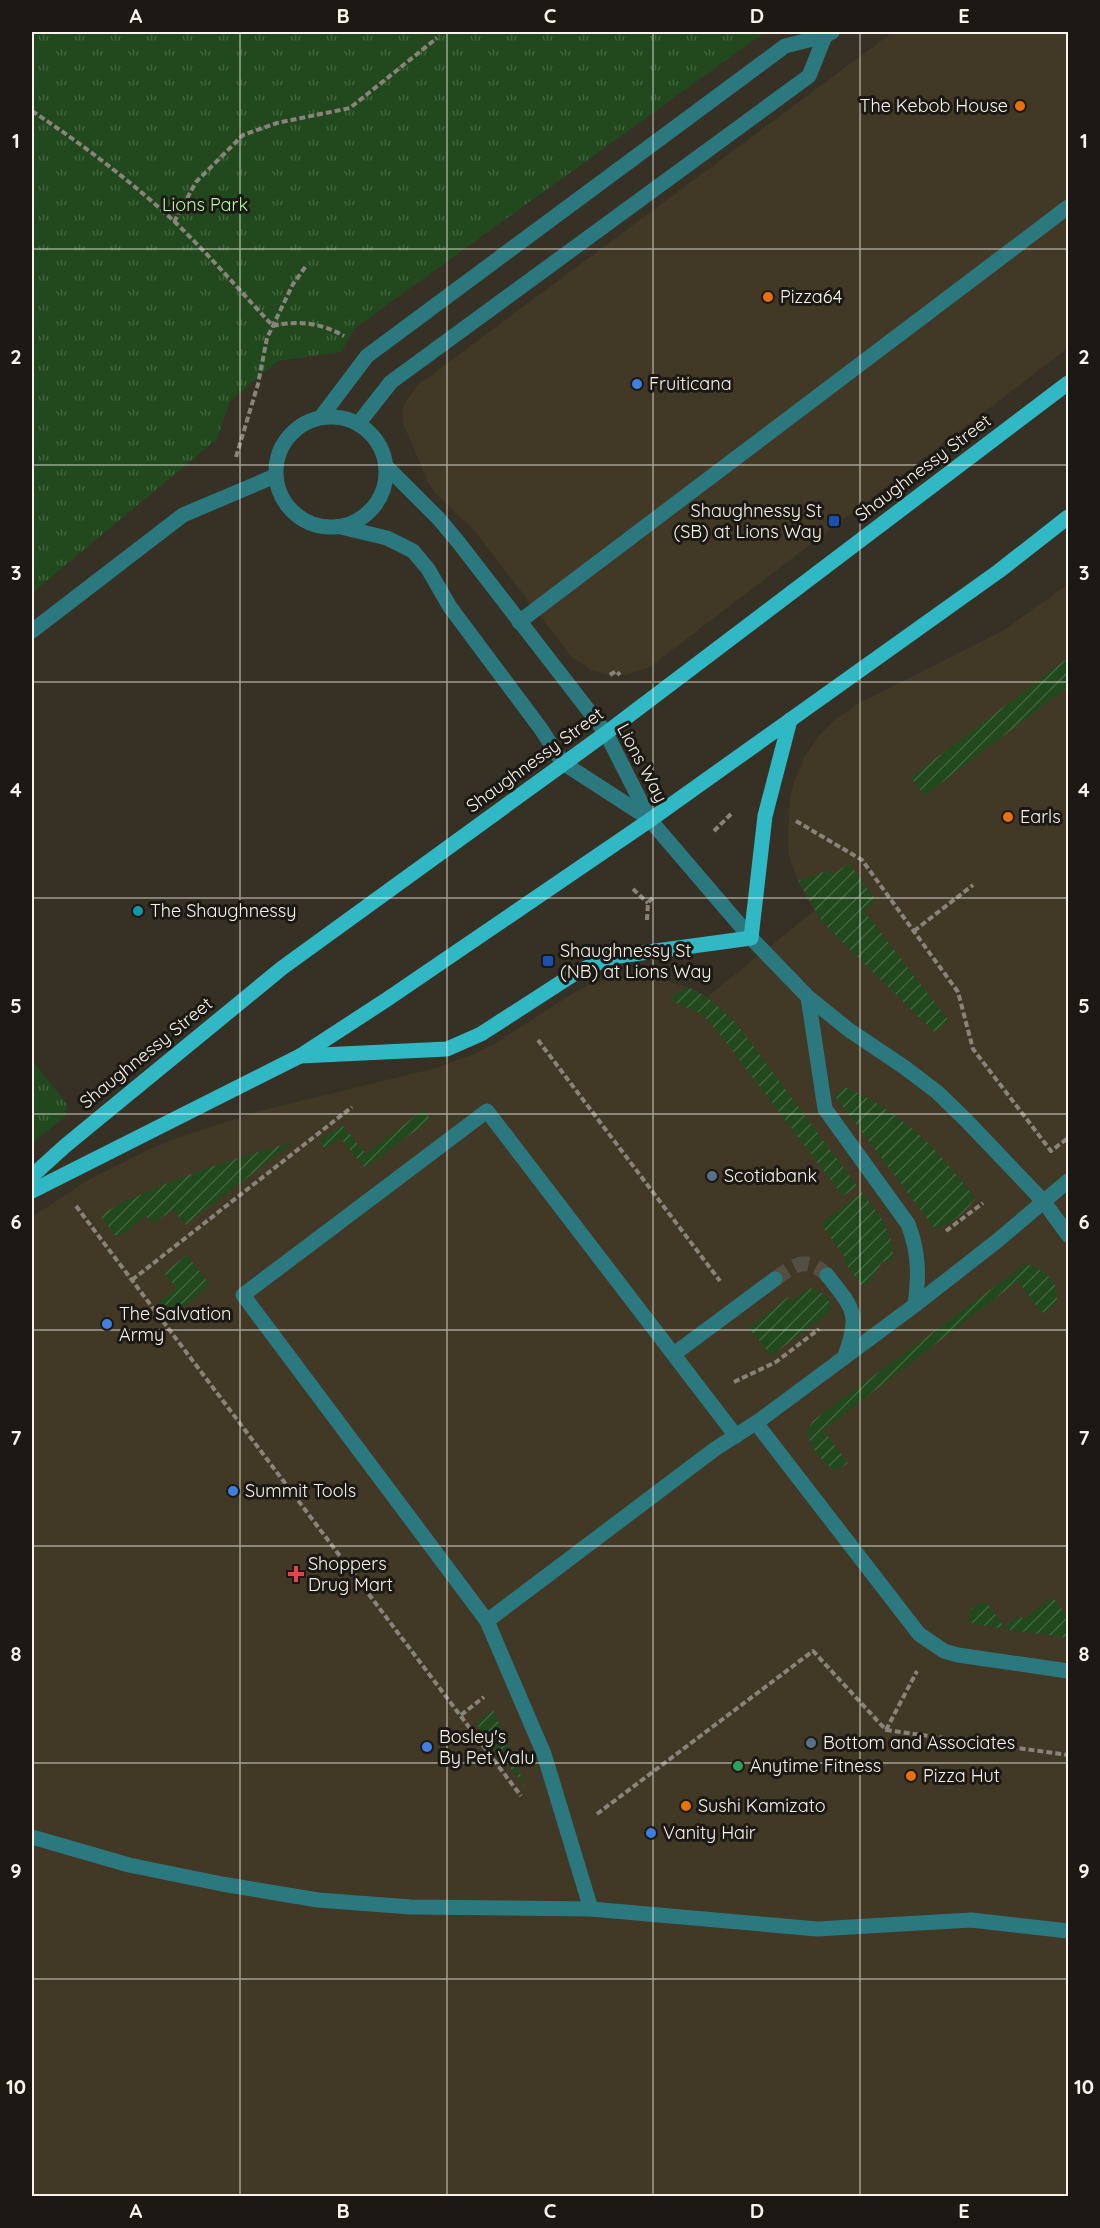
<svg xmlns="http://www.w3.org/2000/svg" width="1100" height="2228" viewBox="0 0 1100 2228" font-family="Quicksand,sans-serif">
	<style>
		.built { fill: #423826 }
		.park { fill: url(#park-tufts) }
		.garden { fill: url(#garden-furrows) }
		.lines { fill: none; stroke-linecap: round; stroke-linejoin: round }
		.minor-tunnel { stroke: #544e43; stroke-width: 15; stroke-dasharray: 15 8; stroke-linecap: butt }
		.path { stroke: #898479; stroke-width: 4; stroke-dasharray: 6 3; stroke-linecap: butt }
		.minor { stroke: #2c787f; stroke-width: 15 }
		.major { stroke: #30b8c4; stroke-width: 15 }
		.grid { fill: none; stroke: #f8f4ec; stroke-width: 1.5; stroke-opacity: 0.55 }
		.food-dot { fill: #e8710a; stroke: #1c1914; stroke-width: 2 }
		.shop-dot { fill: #3f7fe0; stroke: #1c1914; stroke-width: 2 }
		.transit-dot { fill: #1a4fb4; stroke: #1c1914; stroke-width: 2 }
		.culture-dot { fill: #0f9aa8; stroke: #1c1914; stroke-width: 2 }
		.service-dot { fill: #5c6f8a; stroke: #1c1914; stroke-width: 2 }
		.health-dot { fill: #e0444e; stroke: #1c1914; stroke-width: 2 }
		.leisure-dot { fill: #2e9e5b; stroke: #1c1914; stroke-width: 2 }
		.labels { text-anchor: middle; stroke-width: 6; stroke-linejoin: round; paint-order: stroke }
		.poi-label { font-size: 18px; fill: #f8f4ec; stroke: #1c1914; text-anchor: start }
		.park-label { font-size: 18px; fill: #affaa5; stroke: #1c1914 }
		.street-label { font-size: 18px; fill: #f8f4ec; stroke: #1c1914 }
		.neatline { fill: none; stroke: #f8f4ec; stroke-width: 2 }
		.grid-label { font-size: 20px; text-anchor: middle; font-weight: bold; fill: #f8f4ec }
	</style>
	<defs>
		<pattern id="park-tufts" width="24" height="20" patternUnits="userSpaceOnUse" patternTransform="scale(1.5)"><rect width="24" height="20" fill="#21491d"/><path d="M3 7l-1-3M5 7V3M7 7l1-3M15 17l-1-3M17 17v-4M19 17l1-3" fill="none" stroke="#42643e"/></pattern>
		<pattern id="garden-furrows" width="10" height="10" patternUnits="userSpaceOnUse" patternTransform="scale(1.5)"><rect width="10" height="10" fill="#21491d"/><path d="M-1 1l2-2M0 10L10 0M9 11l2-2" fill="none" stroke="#42643e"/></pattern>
	</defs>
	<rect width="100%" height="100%" fill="#373125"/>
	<g class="built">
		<polygon points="893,32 1068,32 1068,348 651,666 627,675 610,675 590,670 571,656 473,529 438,496 429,484 404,426 402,412 406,402 418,385"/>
		<polygon points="1068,584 1068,2196 32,2196 32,1217 88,1180 152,1148 183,1136 256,1112 436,1068 469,1056 491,1046 575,992 591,984 613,978 631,976 659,979 690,988 707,997 814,911 798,881 789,856 788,839 790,798 794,782 805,756 818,737 835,720 854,706 1004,630"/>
	</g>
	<g class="park">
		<polygon points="32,32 765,32 355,328 341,352 278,361 230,401 217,439 32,593"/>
		<polygon points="32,1060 67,1104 65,1117 32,1143"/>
	</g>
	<g class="garden">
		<polygon points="1068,658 1068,687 924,796 911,777"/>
		<polygon points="849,863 876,901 864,911 949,1021 934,1032 823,923 798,881 829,870 834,874"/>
		<polygon points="690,988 707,997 737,1024 857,1186 843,1196 725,1041 702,1014 669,1000 680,991"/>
		<path d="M845 1087C903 1113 938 1148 975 1199 967 1211 949 1226 935 1229L834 1095Z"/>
		<polygon points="423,1110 431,1119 367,1167 364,1167 340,1137 325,1149 319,1141 342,1125 366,1154"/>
		<path d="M294 1142 185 1225 173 1209 153 1224 146 1216 117 1238 100 1216C117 1204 135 1197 154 1189 200 1169 246 1155 294 1142Z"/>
		<path d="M862 1192C879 1215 894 1231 893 1260L882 1262 870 1282 861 1285 844 1262 846 1259 821 1224Z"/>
		<polygon points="187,1255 210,1285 170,1318 158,1302 177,1289 164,1273"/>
		<path d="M1025 1264C1043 1267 1062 1284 1056 1303L1045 1313 1041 1312 1018 1281 823 1430 848 1463 837 1470C826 1468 808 1445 808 1433 808 1428 811 1424 814 1420Z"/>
		<path d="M809 1288C821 1290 831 1298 831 1311L771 1356 749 1328 788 1297 791 1301Z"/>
		<polygon points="1053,1597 1068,1618 1068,1638 979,1625 973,1624 969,1620 971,1609 982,1602 987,1603 1004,1627 1019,1616 1023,1620"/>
		<polygon points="493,1709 526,1788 476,1724"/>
	</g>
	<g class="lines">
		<path class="minor-tunnel" d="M775 1279C795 1265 805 1255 827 1275"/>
		<g class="path">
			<path d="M32 111C82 144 132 182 176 223 210 256 241 292 273 326 299 320 321 323 344 336"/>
			<polyline points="174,222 196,182 243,135 277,123 350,108 437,38"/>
			<polyline points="236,457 258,384 267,338 293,284 306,266"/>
			<polyline points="610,675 616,671 620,675"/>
			<polyline points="796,821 862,860 958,992 973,1049 1051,1151 1068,1138"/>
			<polyline points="714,831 732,813"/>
			<polyline points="633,889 648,903"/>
			<polyline points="647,920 648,903 654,896"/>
			<polyline points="914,931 973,885"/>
			<polyline points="538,1040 720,1281"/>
			<polyline points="76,1206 521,1796"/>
			<polyline points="946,1231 983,1203"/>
			<polyline points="132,1280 352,1107"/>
			<polyline points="734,1382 776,1362 819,1329"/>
			<polyline points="461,1715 484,1697"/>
			<polyline points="886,1730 917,1671"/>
			<polyline points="597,1814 813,1651 886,1730 1068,1755"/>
		</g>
		<g class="minor">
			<circle cx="331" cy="472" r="55"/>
			<polyline points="321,417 367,356 785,46 825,36 832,32"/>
			<polyline points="358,424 391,382 809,76 825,36"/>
			<polyline points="388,468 439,519 459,543 606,733 650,820 751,938 808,997 849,1030 904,1067 937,1092 965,1119 1044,1202 1068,1235"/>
			<polyline points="341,527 387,538 413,551 428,569 450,607 541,729 563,763 648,818"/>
			<polyline points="519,622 1068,207"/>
			<polyline points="32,631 183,515 275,476"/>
			<path d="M808 997 825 1109 908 1224C919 1252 919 1276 915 1305"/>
			<path d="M827 1275C854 1309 861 1315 844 1358"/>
			<polyline points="674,1354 775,1279"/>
			<polyline points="756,1423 919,1634 944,1651 958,1655 1068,1671"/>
			<polyline points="487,1621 243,1295 487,1111 736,1436"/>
			<polyline points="32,1837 129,1865 222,1884 318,1900 411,1907 591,1909 817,1929 971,1920 1068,1931"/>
			<polyline points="591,1909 544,1754 487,1621 715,1449 760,1420 915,1305 997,1241 1068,1181"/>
		</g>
		<g class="major">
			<polyline points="300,1056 447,1049 481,1034 577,972 612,957 751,938 765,816 790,720"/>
			<polyline points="32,1176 65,1146 282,968 606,733 1068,383"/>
			<polyline points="32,1191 300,1056 386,1000 650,820 999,571 1068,517"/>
		</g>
	</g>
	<path class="grid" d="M240 32V2196M447 32V2196M653 32V2196M860 32V2196M32 249H1068M32 465H1068M32 682H1068M32 898H1068M32 1114H1068M32 1330H1068M32 1546H1068M32 1763H1068M32 1979H1068"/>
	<g class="food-dot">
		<circle cx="1020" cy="106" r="6"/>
		<circle cx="768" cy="297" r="6"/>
		<circle cx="1008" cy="817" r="6"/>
		<circle cx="911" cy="1776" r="6"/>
		<circle cx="686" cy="1806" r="6"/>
	</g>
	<g class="shop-dot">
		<circle cx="637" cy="384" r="6"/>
		<circle cx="107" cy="1324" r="6"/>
		<circle cx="233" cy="1491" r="6"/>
		<circle cx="427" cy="1747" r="6"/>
		<circle cx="651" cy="1833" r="6"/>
	</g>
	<g class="transit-dot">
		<rect x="828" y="515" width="12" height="12" rx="3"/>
		<rect x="542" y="955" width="12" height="12" rx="3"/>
	</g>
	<circle class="culture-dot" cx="138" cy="911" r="6"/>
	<g class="service-dot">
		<circle cx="712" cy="1176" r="6"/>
		<circle cx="811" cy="1743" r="6"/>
	</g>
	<path class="health-dot" d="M293 1565h6v6h6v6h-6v6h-6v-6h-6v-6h6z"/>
	<circle class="leisure-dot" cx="738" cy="1766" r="6"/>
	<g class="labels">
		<g class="poi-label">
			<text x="1008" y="112" text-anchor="end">The Kebob House</text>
			<text x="780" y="303">Pizza64</text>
			<text x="649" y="390">Fruiticana</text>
			<text x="822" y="517" text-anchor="end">Shaughnessy St<tspan x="822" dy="21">(SB) at Lions Way</tspan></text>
			<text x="1020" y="823">Earls</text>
			<text x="150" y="917">The Shaughnessy</text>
			<text x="560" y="957">Shaughnessy St<tspan x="560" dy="21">(NB) at Lions Way</tspan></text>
			<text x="724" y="1182">Scotiabank</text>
			<text x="119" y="1320">The Salvation<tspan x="119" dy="21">Army</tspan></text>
			<text x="245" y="1497">Summit Tools</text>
			<text x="308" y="1570">Shoppers<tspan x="308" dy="21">Drug Mart</tspan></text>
			<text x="439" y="1743">Bosley's<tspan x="439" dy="21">By Pet Valu</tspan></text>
			<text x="823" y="1749">Bottom and Associates</text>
			<text x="750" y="1772">Anytime Fitness</text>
			<text x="923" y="1782">Pizza Hut</text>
			<text x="698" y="1812">Sushi Kamizato</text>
			<text x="663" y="1839">Vanity Hair</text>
		</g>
		<g class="park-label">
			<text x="205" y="211">Lions Park</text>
		</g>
		<g class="street-label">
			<text transform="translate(923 468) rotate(-37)" y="6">Shaughnessy Street</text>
			<text transform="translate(535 760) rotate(-36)" y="6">Shaughnessy Street</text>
			<text transform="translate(642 763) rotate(62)" y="6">Lions Way</text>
			<text transform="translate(146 1053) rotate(-39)" y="6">Shaughnessy Street</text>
		</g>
	</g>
	<rect width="1100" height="2228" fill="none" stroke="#1c1914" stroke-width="66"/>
	<rect x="33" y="33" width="1034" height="2162" class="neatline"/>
	<g class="grid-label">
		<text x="136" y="23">A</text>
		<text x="343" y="23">B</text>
		<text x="550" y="23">C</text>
		<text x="757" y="23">D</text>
		<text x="964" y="23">E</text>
		<text x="16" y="148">1</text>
		<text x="1084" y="148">1</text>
		<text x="16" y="364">2</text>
		<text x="1084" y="364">2</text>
		<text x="16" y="580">3</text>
		<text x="1084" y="580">3</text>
		<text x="16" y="797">4</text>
		<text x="1084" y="797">4</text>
		<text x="16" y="1013">5</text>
		<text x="1084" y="1013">5</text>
		<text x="16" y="1229">6</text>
		<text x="1084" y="1229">6</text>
		<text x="16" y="1445">7</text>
		<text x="1084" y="1445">7</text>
		<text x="16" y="1661">8</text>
		<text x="1084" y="1661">8</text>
		<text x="16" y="1878">9</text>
		<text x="1084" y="1878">9</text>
		<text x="16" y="2094">10</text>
		<text x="1084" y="2094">10</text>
		<text x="136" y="2218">A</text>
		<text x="343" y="2218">B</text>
		<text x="550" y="2218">C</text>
		<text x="757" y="2218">D</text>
		<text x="964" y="2218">E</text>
	</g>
</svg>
